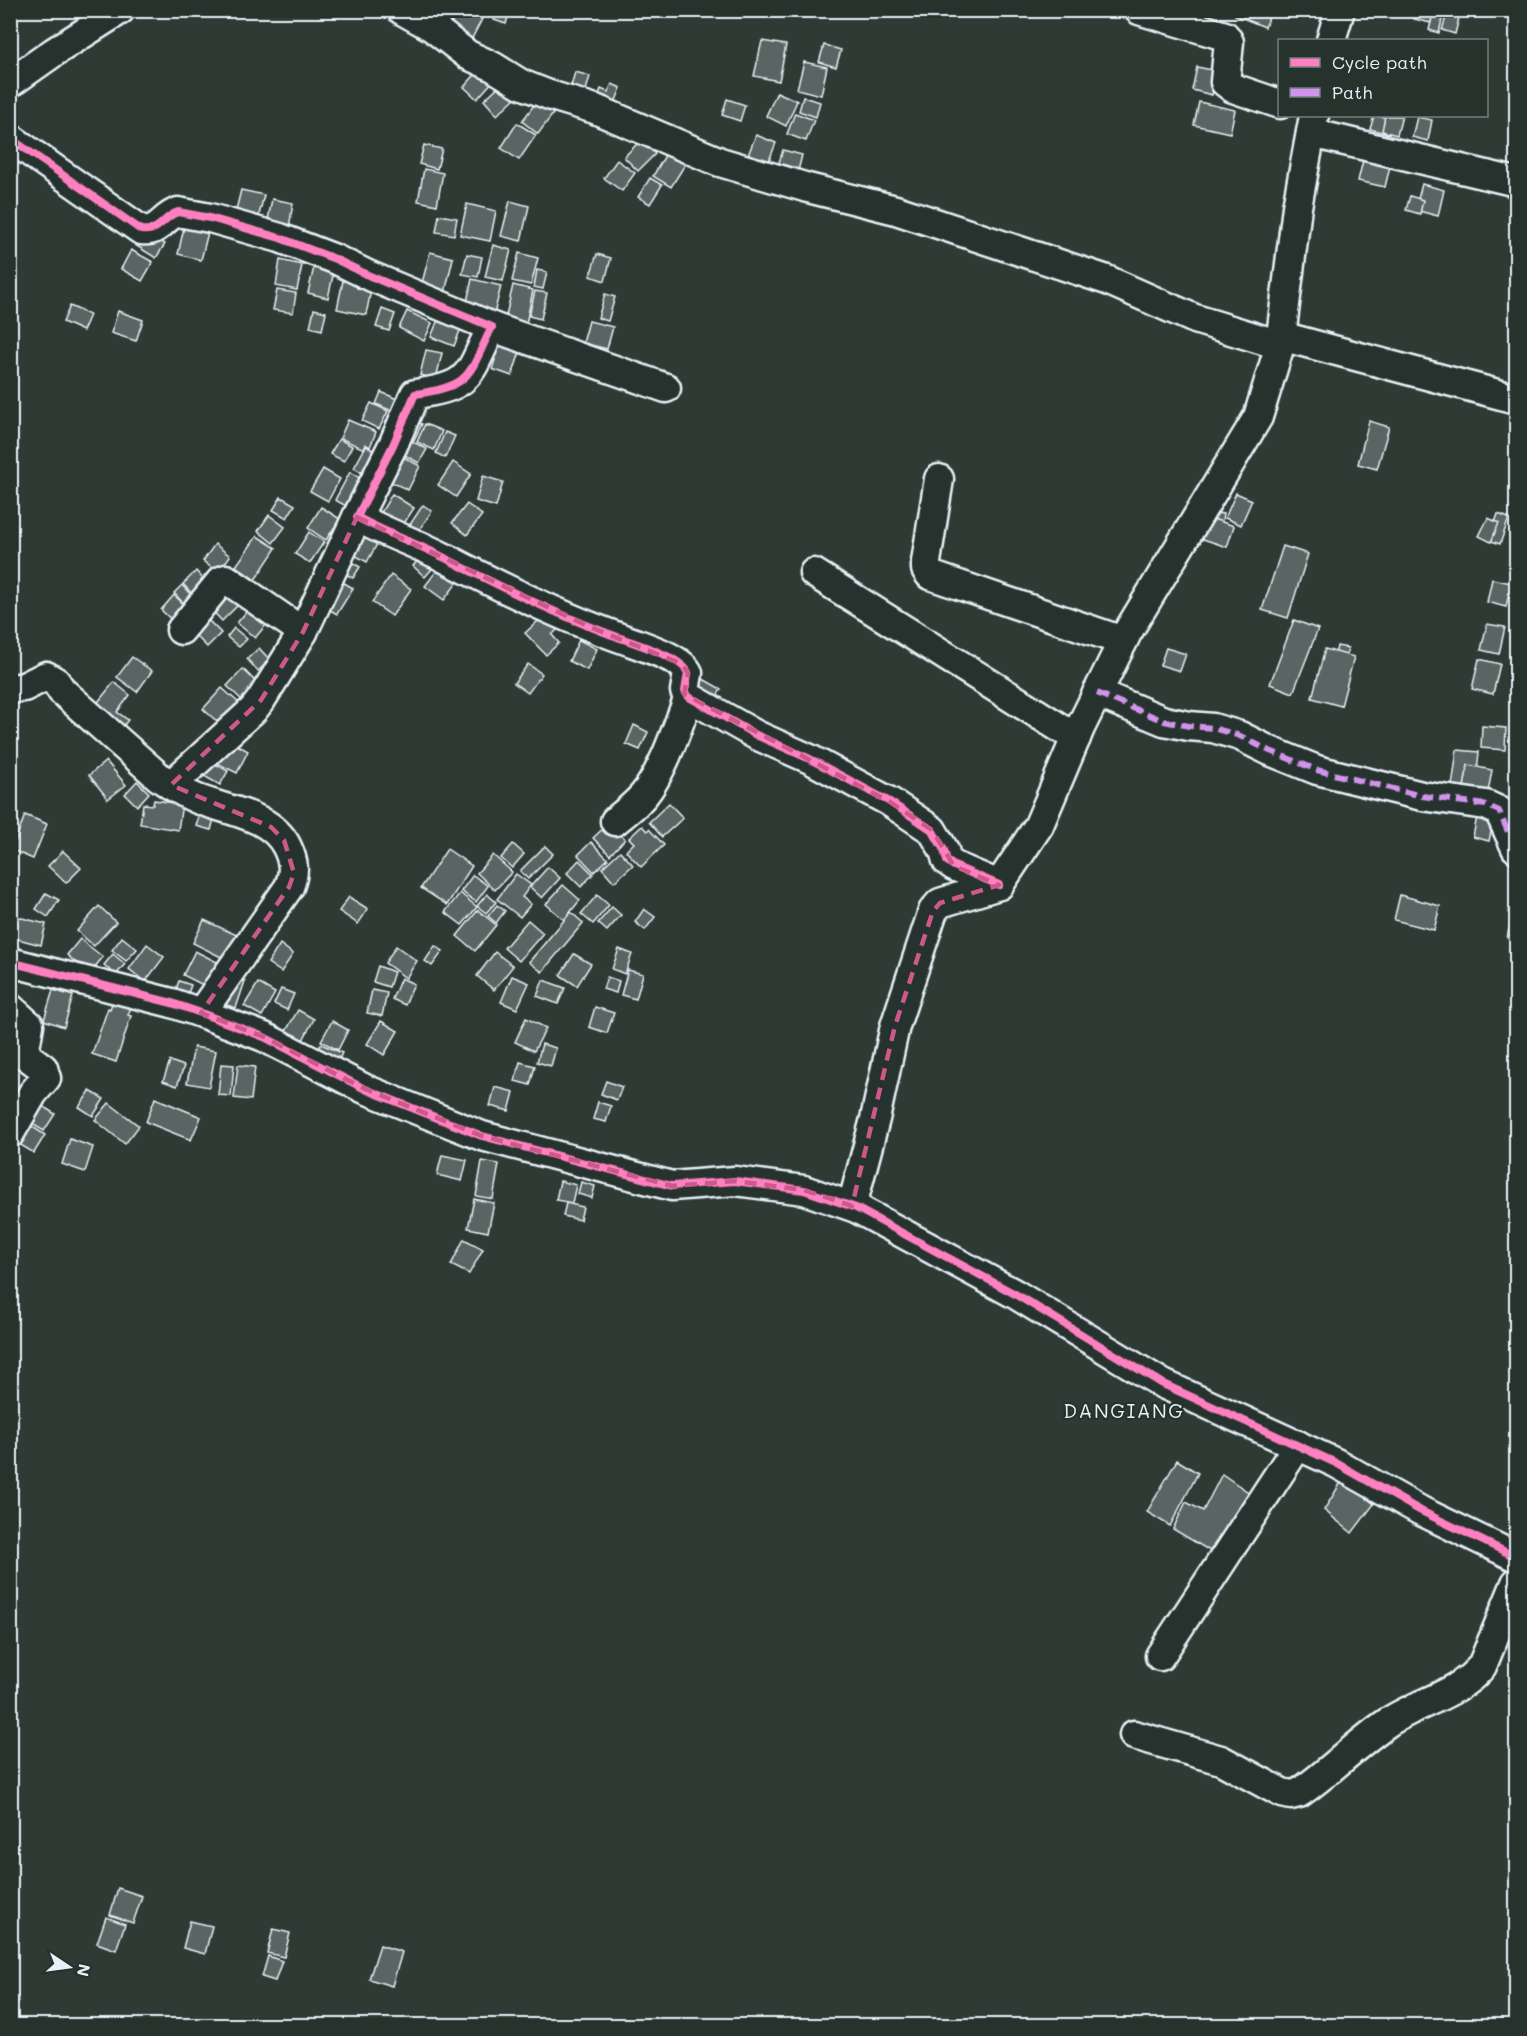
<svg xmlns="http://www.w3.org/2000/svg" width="1527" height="2036" viewBox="0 0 1527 2036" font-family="Mali,sans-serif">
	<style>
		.building { fill: #596563; stroke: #e8f1f8; stroke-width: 1.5 }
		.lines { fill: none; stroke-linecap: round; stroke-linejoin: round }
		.minor-casing { stroke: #e8f1f8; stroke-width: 33 }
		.minor { stroke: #26332d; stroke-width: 28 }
		.quiet { stroke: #d193ec; stroke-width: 6; stroke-dasharray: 12 6; stroke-linecap: butt }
		.cycleway-casing { stroke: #26332d; stroke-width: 11 }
		.cycleway { stroke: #ff80c0; stroke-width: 8 }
		.marked { fill: none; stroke: #cd598a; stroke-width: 4.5; stroke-dasharray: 12 8; stroke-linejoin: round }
		.labels { text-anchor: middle; stroke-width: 4.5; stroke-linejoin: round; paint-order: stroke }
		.quarter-label { font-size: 20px; letter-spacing: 1.5px; fill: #e8f1f8; stroke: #26332d }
	</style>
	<rect width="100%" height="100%" fill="#2e3b35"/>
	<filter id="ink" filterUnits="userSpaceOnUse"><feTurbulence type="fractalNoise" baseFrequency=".0167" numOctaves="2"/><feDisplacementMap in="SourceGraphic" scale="12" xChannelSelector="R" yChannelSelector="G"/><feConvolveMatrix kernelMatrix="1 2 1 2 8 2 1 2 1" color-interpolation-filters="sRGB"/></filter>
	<g filter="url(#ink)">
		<g class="building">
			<polygon points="457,10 466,10 482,19 468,46 445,33"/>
			<polygon points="497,10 510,10 506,24 494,20"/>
			<polygon points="1237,10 1272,10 1265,27 1235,15"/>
			<polygon points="1416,10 1434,10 1431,23 1414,19"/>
			<polygon points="1434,10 1444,10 1439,33 1429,30"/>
			<polygon points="1448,10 1461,10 1455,34 1442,30"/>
			<polygon points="762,41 786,45 779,81 754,76"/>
			<polygon points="824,45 841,50 836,67 819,62"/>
			<polygon points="804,62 827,67 821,95 797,89"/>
			<polygon points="1197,67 1217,71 1212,95 1192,90"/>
			<polygon points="481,68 494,80 477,99 464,87"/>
			<polygon points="575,72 590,76 585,94 570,90"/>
			<polygon points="503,82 516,97 497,115 484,100"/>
			<polygon points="612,84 621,88 613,108 596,101 601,89 608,92"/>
			<polygon points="777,92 797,101 786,126 766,116"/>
			<polygon points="803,97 820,102 816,117 799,111"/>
			<polygon points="727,99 745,105 740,121 722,115"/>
			<polygon points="537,101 553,114 538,134 522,121"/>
			<polygon points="1199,102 1235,110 1230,133 1194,125"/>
			<polygon points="795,113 814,120 806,141 787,134"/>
			<polygon points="1374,116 1394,118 1389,134 1370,129"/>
			<polygon points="1385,116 1402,116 1397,135 1382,131"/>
			<polygon points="1417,117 1432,120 1428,141 1412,137"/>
			<polygon points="517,123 536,135 519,160 501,148"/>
			<polygon points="756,135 776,143 766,168 746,160"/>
			<polygon points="641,140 655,154 638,171 624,157"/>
			<polygon points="424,145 442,149 437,169 419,164"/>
			<polygon points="783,150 802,155 797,175 777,169"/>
			<polygon points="667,152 686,163 671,187 653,176"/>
			<polygon points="1365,152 1392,158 1385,187 1358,181"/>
			<polygon points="617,160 635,173 622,191 604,178"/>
			<polygon points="424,169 443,173 437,205 418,201"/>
			<polygon points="650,178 662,185 650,204 638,197"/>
			<polygon points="1422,184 1444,190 1438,216 1415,210"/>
			<polygon points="241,190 264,195 257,223 234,218"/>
			<polygon points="1410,196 1423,200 1420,214 1406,210"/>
			<polygon points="272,199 293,203 288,234 266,230"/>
			<polygon points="510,201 529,206 521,241 501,236"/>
			<polygon points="467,204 496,211 490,241 460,235"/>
			<polygon points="439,215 457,218 454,235 436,232"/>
			<polygon points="185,223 209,228 201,260 178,254"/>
			<polygon points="144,231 165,244 156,258 135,245"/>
			<polygon points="493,245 511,250 503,281 485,277"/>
			<polygon points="131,250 153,262 142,281 121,269"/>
			<polygon points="430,252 453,258 445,293 421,287"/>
			<polygon points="519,253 538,258 531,285 512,281"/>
			<polygon points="467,254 482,257 478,277 462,274"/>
			<polygon points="597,254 611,258 605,281 590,276"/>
			<polygon points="280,260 302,265 297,290 276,286"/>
			<polygon points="314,267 334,271 328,298 308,293"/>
			<polygon points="537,270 547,272 543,289 534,287"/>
			<polygon points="344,276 359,279 357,288 371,290 366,315 337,309"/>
			<polygon points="472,279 501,286 493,318 465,311"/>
			<polygon points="513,285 533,290 526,324 505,320"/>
			<polygon points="277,290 296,293 293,313 273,310"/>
			<polygon points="535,291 547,293 541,319 529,316"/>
			<polygon points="605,294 615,297 608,321 598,318"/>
			<polygon points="70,306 90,315 83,331 63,322"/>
			<polygon points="314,309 326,312 322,330 310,327"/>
			<polygon points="382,309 395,314 389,331 376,327"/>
			<polygon points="442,310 465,318 454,346 431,337"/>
			<polygon points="118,311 143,320 136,341 111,333"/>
			<polygon points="407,311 432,323 424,341 399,328"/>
			<polygon points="589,321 613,327 607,349 583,343"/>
			<polygon points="493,336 522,346 512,376 492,369 495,360 486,356"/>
			<polygon points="426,350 442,353 436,379 420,375"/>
			<polygon points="381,392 397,399 392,411 376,404"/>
			<polygon points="371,403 388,411 379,429 362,421"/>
			<polygon points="413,419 422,424 413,442 427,449 419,463 397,451"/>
			<polygon points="348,420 376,432 370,447 365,444 364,449 340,438"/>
			<polygon points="1369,421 1389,427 1377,469 1358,464"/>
			<polygon points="425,424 442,431 434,450 417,442"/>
			<polygon points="445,432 455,436 445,458 436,453"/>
			<polygon points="339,439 352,446 344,461 330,454"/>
			<polygon points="366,446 380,454 371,478 354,468"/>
			<polygon points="398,454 420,466 408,490 385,479"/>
			<polygon points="453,462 471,474 456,497 438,485"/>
			<polygon points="323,469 340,479 328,501 310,491"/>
			<polygon points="350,472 365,481 350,508 335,500"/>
			<polygon points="483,476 503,482 496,507 476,501"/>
			<polygon points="1236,493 1252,500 1241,525 1225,518"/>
			<polygon points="392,494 414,508 401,528 380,514"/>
			<polygon points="281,497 295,505 287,518 273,510"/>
			<polygon points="467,504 482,515 467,535 452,523"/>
			<polygon points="423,505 432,511 418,532 409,526"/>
			<polygon points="321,507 340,519 326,540 308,528"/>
			<polygon points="1210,512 1223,514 1221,529 1207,526"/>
			<polygon points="1498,514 1509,518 1500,544 1489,540"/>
			<polygon points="269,515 285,527 273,543 258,531"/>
			<polygon points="1207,517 1234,526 1227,547 1200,538"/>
			<polygon points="1488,518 1499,523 1491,542 1479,536"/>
			<polygon points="364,527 381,537 367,562 349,552"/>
			<polygon points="309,532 324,542 310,563 295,554"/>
			<polygon points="257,536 276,548 255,580 236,566"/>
			<polygon points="215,544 230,556 218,573 203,561"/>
			<polygon points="1283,546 1308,554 1288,618 1262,610"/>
			<polygon points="426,551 438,562 425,577 413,566"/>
			<polygon points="348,560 360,567 353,578 342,572"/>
			<polygon points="441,565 460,579 444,600 425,586"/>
			<polygon points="196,571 206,582 193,595 183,584"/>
			<polygon points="391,575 411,589 392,616 372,602"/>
			<polygon points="334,577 353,588 337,614 318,603"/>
			<polygon points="1492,579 1511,583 1506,607 1487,602"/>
			<polygon points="182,585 192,596 184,604 174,593"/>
			<polygon points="227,587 241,602 222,621 207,605"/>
			<polygon points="174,595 192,612 178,626 161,610"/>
			<polygon points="252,605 270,620 255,638 237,623"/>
			<polygon points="548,612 561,626 552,635 559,643 546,655 525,633"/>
			<polygon points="206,618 221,633 207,647 192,632"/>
			<polygon points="1294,620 1318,629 1293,693 1270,684"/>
			<polygon points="1487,624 1505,627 1499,654 1481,650"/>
			<polygon points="234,628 247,639 239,647 227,637"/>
			<polygon points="579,640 597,649 587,670 569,661"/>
			<polygon points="1337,646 1348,648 1346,656 1335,655"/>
			<polygon points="259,648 270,660 258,671 247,659"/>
			<polygon points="1166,648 1186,654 1180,671 1160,665"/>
			<polygon points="1325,649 1354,657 1341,706 1312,698"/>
			<polygon points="132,657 152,671 137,692 117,677"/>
			<polygon points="1479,659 1500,664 1493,694 1472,689"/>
			<polygon points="528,664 542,674 528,693 514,683"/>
			<polygon points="243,669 258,684 243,701 227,686"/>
			<polygon points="703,679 721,689 711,707 694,698"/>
			<polygon points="114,682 130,695 117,712 128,720 117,734 90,712"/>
			<polygon points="222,688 240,704 221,725 203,709"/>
			<polygon points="634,725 648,732 640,750 626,744"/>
			<polygon points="1482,726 1506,728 1505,750 1481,748"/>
			<polygon points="230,741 248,751 237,773 217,763"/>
			<polygon points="1457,750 1479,752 1475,790 1452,787"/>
			<polygon points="205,758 228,771 220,785 197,772"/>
			<polygon points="106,761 126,785 108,799 89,775"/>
			<polygon points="1468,765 1492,770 1488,792 1464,787"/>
			<polygon points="137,781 149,793 137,806 125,794"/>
			<polygon points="154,800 182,804 178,830 140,824 143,804 153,805"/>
			<polygon points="669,803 683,818 662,837 649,822"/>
			<polygon points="202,807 216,811 211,830 196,826"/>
			<polygon points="1478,811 1495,814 1489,841 1473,837"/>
			<polygon points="25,815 47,824 33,859 12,850"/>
			<polygon points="609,823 625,839 610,855 593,838"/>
			<polygon points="642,826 647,831 649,829 664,845 641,867 626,851 634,843 629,838"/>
			<polygon points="591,842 608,859 594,872 578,855"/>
			<polygon points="513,844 524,854 512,868 501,858"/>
			<polygon points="545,846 553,854 528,879 520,871"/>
			<polygon points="447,849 472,866 447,905 421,888"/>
			<polygon points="63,851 81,868 66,883 48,866"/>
			<polygon points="620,851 633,865 614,882 602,868"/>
			<polygon points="493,855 512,872 495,890 477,873"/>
			<polygon points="579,860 593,874 581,887 567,873"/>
			<polygon points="548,867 560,878 542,898 530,887"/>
			<polygon points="516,874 531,885 522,897 531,904 520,917 497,899"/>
			<polygon points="473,875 488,886 476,902 461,891"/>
			<polygon points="563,885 580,900 564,920 546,904"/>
			<polygon points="46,893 59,900 48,917 36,909"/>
			<polygon points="460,893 477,907 462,925 445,912"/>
			<polygon points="487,894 496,902 486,913 477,906"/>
			<polygon points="597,895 609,905 593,924 581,914"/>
			<polygon points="1400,895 1440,906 1434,930 1394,920"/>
			<polygon points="349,897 368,909 358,924 339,911"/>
			<polygon points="497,905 505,911 496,923 488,916"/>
			<polygon points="99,906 116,922 94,946 77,931"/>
			<polygon points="612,907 621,915 607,931 598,923"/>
			<polygon points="644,909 655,917 645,930 635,922"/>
			<polygon points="478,910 496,925 475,951 457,936"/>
			<polygon points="571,912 583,923 542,972 529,962"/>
			<polygon points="10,915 46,924 41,945 10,937"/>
			<polygon points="204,920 241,937 229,961 193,943"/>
			<polygon points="528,920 543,933 519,961 504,948"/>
			<polygon points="1511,921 1516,923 1516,940 1507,938"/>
			<polygon points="122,937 137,949 126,961 112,950"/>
			<polygon points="80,939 103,957 89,974 67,955"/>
			<polygon points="147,944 164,957 145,982 129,969"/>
			<polygon points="280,944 293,954 281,972 268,963"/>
			<polygon points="396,946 417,961 406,978 385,963"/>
			<polygon points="435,946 443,951 432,966 425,961"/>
			<polygon points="619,949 632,954 625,974 612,969"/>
			<polygon points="195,951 223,965 211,989 183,975"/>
			<polygon points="495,952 513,966 494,990 477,976"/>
			<polygon points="113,954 125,964 116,975 104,965"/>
			<polygon points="574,954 591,964 577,986 560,975"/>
			<polygon points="378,966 394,972 389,987 373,982"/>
			<polygon points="628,970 643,974 636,999 621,995"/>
			<polygon points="229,976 245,981 236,1008 220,1003"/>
			<polygon points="512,976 529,983 517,1009 501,1002"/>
			<polygon points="607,977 619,981 616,993 603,989"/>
			<polygon points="401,978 414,984 405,1005 392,999"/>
			<polygon points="543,980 565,988 558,1004 537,996"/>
			<polygon points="179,981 191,985 186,999 174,995"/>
			<polygon points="258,983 275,993 262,1016 244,1006"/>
			<polygon points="281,989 294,994 287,1010 274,1004"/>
			<polygon points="53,990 73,996 64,1027 44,1020"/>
			<polygon points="372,990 387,993 382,1016 367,1013"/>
			<polygon points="114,998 132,1005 128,1015 131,1016 116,1062 92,1054 108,1008 110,1009"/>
			<polygon points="595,1007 614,1013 607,1033 589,1027"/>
			<polygon points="298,1010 314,1019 303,1040 286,1031"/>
			<polygon points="526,1018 546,1028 534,1051 515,1042"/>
			<polygon points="332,1021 348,1030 338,1050 321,1041"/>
			<polygon points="381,1021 398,1031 384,1055 367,1044"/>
			<polygon points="321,1044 342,1053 335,1068 314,1058"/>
			<polygon points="542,1044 556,1048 551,1066 537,1062"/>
			<polygon points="194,1047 216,1051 209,1087 187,1083"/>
			<polygon points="170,1061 184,1066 177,1086 163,1081"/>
			<polygon points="520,1062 535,1066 530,1085 515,1081"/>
			<polygon points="221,1064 234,1065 231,1096 218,1095"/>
			<polygon points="238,1065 255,1067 251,1100 234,1098"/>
			<polygon points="606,1081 622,1087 617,1100 601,1094"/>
			<polygon points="495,1087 514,1092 509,1111 490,1106"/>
			<polygon points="90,1091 104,1099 93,1116 79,1107"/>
			<polygon points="155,1098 201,1117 191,1140 146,1122"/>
			<polygon points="33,1100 55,1114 44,1131 22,1118"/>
			<polygon points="598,1102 611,1106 606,1122 593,1119"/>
			<polygon points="109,1103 139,1126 125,1144 95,1120"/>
			<polygon points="25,1122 45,1135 34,1153 14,1141"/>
			<polygon points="70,1139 93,1147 85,1172 62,1164"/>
			<polygon points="442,1155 467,1160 462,1181 437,1175"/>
			<polygon points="482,1161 499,1164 493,1199 476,1196"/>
			<polygon points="560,1181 576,1185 572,1203 556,1200"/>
			<polygon points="581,1182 595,1186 592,1198 578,1194"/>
			<polygon points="474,1199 494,1203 488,1232 468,1228"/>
			<polygon points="566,1203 583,1207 580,1220 563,1216"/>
			<polygon points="464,1239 483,1249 469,1274 451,1265"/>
			<polygon points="1177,1460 1198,1473 1170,1526 1147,1512"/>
			<polygon points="1222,1474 1251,1494 1220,1557 1173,1529 1186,1502 1203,1511"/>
			<polygon points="1343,1479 1374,1504 1352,1533 1324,1510"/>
			<polygon points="118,1888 142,1896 133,1923 110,1915"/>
			<polygon points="106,1917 125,1924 116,1950 97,1943"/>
			<polygon points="190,1921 212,1926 205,1954 183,1948"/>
			<polygon points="273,1929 290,1933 284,1957 267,1953"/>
			<polygon points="380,1945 402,1952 392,1986 369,1979"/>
			<polygon points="268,1956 282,1961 275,1981 262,1977"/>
		</g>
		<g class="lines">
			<g class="minor-casing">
				<g id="minor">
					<polyline points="402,10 432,27 468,55 492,66 521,84 549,95 595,109 720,162 808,188 896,210 1107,280 1195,319 1280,345"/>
					<polyline points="1139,10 1225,36 1229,42 1225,82 1233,88 1280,104"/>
					<polyline points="1331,40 1340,10"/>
					<polyline points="10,83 54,52 120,10"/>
					<polyline points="1311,133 1516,182"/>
					<path d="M10 138 141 230C160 233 162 217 178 212L210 218 280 238 335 259 370 276 492 327C468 374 474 386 415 394L393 445 357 517C385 533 416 543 445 558 504 589 565 619 629 641 643 646 683 659 688 673L685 691 689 697 756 735 810 759 890 802 932 830 944 850 947 861 954 866 999 885"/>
					<polyline points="492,327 666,388"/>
					<polyline points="1281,336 1516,399"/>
					<polyline points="939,479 926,562 926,569 930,575 1123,641"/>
					<polyline points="814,573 1076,738"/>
					<polyline points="181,630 221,581 226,579 303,632"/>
					<path d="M10 689 24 687 46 676 56 682 62 691 159 777C170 785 182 792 195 798 226 811 271 814 287 847 294 862 295 872 289 887L201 1013"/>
					<polyline points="1097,693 1164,721 1189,726 1213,728 1240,736 1270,751 1317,770 1422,796 1486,805 1499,811 1516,848"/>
					<polyline points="171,785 253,710 261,700 303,632 357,517"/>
					<path d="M615 821C627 811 640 802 649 788 667 761 677 727 689 697"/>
					<polyline points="10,962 172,1003 201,1013 264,1037 365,1089 482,1136 672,1186 735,1181 804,1190 856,1208 1015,1294 1163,1384 1336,1463 1421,1511 1516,1557"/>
					<polyline points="10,1008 29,1025 24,1054 43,1068 46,1078 33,1093 10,1133"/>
					<polyline points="852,1206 875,1119 895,1026 933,911 940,903 999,885 1039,825 1080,728 1127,633 1258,417 1280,345 1297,207 1314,116"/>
					<polyline points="1160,1656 1298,1445"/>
					<path d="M1134 1735 1221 1760 1282 1793 1291 1795 1299 1793C1330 1772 1356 1744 1387 1723 1416 1703 1460 1694 1482 1666L1516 1583"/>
				</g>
			</g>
			<use href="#minor" class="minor"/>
			<polyline class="quiet" points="1097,693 1164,721 1189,726 1213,728 1240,736 1270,751 1317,770 1422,796 1486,805 1499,811 1509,834"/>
			<g class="cycleway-casing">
				<g id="cycleway">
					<path d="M10 138 141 230C160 233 162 217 178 212L210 218 280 238 335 259 370 276 492 327C468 374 474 386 415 394L393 445 357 517C385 533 416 543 445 558 504 589 565 619 629 641 643 646 683 659 688 673L685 691 689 697 756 735 810 759 890 802 932 830 944 850 947 861 954 866 999 885"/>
					<polyline points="10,962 172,1003 201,1013 264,1037 365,1089 482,1136 672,1186 735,1181 804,1190 856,1208 1015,1294 1163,1384 1336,1463 1421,1511 1516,1557"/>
				</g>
			</g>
			<use href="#cycleway" class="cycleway"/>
		</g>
	</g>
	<path class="marked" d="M357 517 590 627 682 664 688 673 684 694 890 802 932 830 954 866 999 885 940 903 933 911 895 1026 852 1206 804 1190 735 1181 672 1186 482 1136 365 1089 264 1037 201 1013 289 887 294 873 284 840 271 827 171 785 261 700 303 632Z"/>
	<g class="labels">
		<g class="quarter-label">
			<text x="1124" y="1418">DANGIANG</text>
		</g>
	</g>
	<rect width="1527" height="2036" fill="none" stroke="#26332d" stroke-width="36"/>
	<rect x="18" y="18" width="1491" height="2000" fill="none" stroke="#e8f1f8" stroke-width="2" filter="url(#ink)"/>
	<rect x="1278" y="39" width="210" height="78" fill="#26332d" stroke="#747f7e" stroke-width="1.5"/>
	<rect x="1290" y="58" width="30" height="9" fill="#ff80c0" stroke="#747f7e" stroke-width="1.5"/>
	<text x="1332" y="69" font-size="18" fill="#e8f1f8">Cycle path</text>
	<rect x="1290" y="88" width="30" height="9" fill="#d193ec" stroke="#747f7e" stroke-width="1.5"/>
	<text x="1332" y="99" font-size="18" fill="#e8f1f8">Path</text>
	<g transform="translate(69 1967) rotate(103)" stroke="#26332d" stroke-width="4.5" paint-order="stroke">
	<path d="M0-4.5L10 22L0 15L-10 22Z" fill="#e8f1f8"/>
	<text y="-9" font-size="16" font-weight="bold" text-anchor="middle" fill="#e8f1f8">N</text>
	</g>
</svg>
